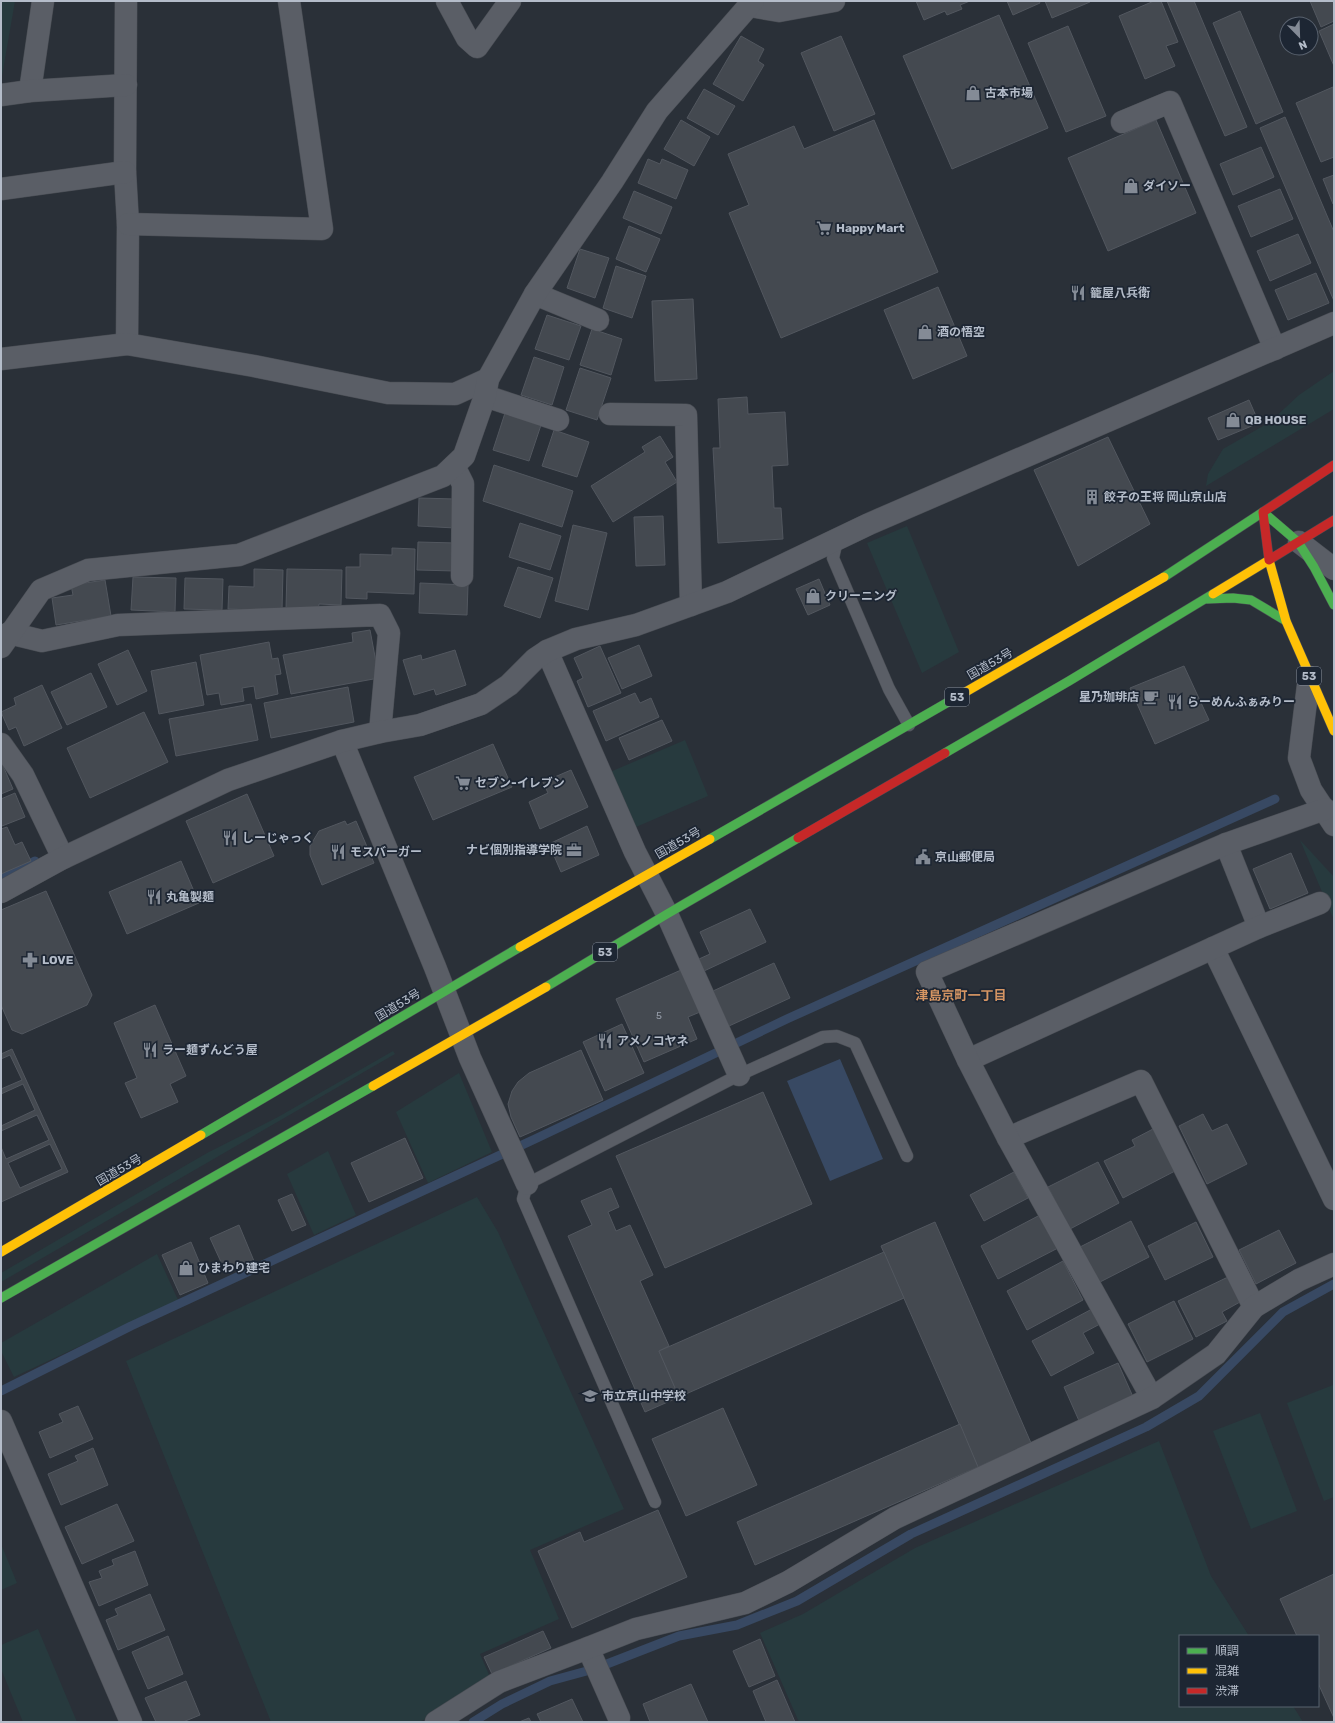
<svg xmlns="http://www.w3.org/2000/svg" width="1335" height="1723" viewBox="0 0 1335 1723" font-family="Rubik,'Noto Sans JP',sans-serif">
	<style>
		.green { fill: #273a3e }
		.water { fill: #384963 }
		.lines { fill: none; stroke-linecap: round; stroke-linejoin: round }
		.stream { stroke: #384963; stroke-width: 9 }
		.building { fill: #444950; stroke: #52575f; fill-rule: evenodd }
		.lane-casing { stroke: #484c53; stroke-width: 13 }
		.street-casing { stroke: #484c53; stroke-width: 23 }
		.fast-casing { stroke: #484c53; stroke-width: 10 }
		.slow-casing { stroke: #484c53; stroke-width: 10 }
		.jam-casing { stroke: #484c53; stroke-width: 10 }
		.lane { stroke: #5a5e66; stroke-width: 12 }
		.street { stroke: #5a5e66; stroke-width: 22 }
		.fast { stroke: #4caf50; stroke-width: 9 }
		.slow { stroke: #ffc107; stroke-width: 9 }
		.jam { stroke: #c62828; stroke-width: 9 }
		.labels { text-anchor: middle; stroke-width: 3.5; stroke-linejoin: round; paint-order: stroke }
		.number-label { font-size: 10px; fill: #989fab }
		.shield { fill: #1d2633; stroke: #878f9c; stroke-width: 1 }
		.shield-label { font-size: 11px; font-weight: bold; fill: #b4bcc9 }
		.poi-label { font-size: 12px; font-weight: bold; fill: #b4bcc9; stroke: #1d2633; text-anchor: start }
		.street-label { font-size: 12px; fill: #b4bcc9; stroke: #1d2633 }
		.neighbourhood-label { font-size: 13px; font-weight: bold; fill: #d59563; stroke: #1d2633 }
	</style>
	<rect width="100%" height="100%" fill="#2a3038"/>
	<g class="green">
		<polygon points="1,1 15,1 1,82"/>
		<polygon points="1334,371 1334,409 1206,486 1208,474 1223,449 1270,422 1299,395"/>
		<polygon points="907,526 959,652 922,673 867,543"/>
		<polygon points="685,740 708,796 636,827 610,772"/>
		<polygon points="1300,840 1334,877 1334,920"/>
		<polygon points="393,1051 395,1054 1,1282 1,1273 207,1153 278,1117"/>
		<polygon points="459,1073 492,1152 428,1183 396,1112"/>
		<polygon points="328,1151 356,1215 314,1235 287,1174"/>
		<polygon points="477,1197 498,1232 624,1509 530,1550 559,1619 480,1654 490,1677 434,1715 419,1722 271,1722 126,1361"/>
		<polygon points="157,1254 178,1300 14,1377 1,1351 1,1343"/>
		<polygon points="1333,1385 1334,1389 1334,1497 1324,1501 1287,1403"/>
		<polygon points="1260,1413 1297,1511 1251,1529 1213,1431"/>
		<polygon points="1159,1441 1211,1576 1249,1636 1180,1636 1180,1706 1293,1706 1303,1722 799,1722 760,1633 803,1614 915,1548"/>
		<polygon points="1,1544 17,1583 1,1590"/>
		<polygon points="38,1629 77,1722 23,1722 1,1669 1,1645"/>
	</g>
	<polygon class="water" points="840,1059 883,1159 830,1181 787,1081"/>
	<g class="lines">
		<g class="stream">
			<polyline points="1,879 35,861"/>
			<polyline points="1,1391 131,1326 535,1139 789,1018 1275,799"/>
			<polyline points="473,1722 502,1704 550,1681 594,1669 679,1636 737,1625 797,1601 911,1534 1146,1427 1199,1396 1283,1312 1334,1284"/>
		</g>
	</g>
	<g class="building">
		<polygon points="916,1 970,1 960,5 962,9 947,15 945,11 924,20"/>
		<polygon points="1007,1 1039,1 1040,3 1013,15"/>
		<polygon points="1045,1 1089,1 1090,2 1052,18"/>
		<polygon points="1154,1 1161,1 1178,42 1166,46 1175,66 1145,79 1119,16"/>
		<polygon points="1167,1 1194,1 1247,127 1225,136"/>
		<polygon points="1310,1 1334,1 1334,21 1321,27"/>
		<polygon points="1240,11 1283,112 1256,124 1213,23"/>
		<polygon points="999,15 1048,128 952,169 903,56"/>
		<polygon points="1334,24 1334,66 1319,31"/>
		<polygon points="1068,26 1106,116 1066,132 1028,43"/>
		<polygon points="741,36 764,49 758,61 764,65 743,101 713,84"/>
		<polygon points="841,36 875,114 834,131 801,53"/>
		<polygon points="1333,87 1334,157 1321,162 1296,103"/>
		<polygon points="704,89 735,106 718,135 687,118"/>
		<polygon points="1285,117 1334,232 1334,301 1260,128"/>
		<polygon points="681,120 710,137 694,166 664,149"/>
		<polygon points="874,120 938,272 781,338 729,213 749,205 728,154 794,126 804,149"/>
		<polygon points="1156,120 1196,213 1108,251 1068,158"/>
		<polygon points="1261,147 1274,177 1233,195 1220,164"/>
		<polygon points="648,159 660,164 662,159 688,170 676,199 638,183"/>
		<polygon points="1334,175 1334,204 1333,204 1323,179"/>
		<polygon points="1280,189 1293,219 1251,237 1238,206"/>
		<polygon points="634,191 672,207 661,234 623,218"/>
		<polygon points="629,226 660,239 646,272 616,259"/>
		<polygon points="1298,234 1311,263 1270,281 1257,251"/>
		<polygon points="580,249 609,258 595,298 567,288"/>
		<polygon points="616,266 646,276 632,318 603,308"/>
		<polygon points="1316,273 1329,303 1288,320 1275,290"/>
		<polygon points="938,287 967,356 913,379 884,310"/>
		<polygon points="693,299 697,379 655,381 652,301"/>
		<polygon points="547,315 581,326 569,360 535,349"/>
		<polygon points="592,329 622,339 611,375 580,365"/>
		<polygon points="534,357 564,367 552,405 521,395"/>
		<polygon points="580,368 611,378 597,420 566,410"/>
		<polygon points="747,397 748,414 785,412 788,465 772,466 774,508 781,508 783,539 718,543 713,448 720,448 718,399"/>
		<polygon points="1249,400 1259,423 1218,440 1208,418"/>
		<polygon points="505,413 541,425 529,461 493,450"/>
		<polygon points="554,430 589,442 577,477 542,466"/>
		<polygon points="660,436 673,457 665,462 677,482 613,522 591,486 645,452 642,447"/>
		<polygon points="1108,437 1150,524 1078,566 1034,470"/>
		<polygon points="494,465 573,491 562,527 483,501"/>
		<polygon points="419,498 455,499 455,528 418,526"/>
		<polygon points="663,516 665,565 636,566 634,517"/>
		<polygon points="520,523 561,536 550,570 509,557"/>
		<polygon points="573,525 607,533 588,610 555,601"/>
		<polygon points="418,542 456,543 455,571 417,570"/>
		<polygon points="392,548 415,549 414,594 367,592 367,599 346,598 346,567 360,567 360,554 392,555"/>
		<polygon points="518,567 553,578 540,618 504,606"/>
		<polygon points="254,569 283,570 282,611 228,609 229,586 254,587"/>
		<polygon points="287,569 342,570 341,605 319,604 318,611 286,609"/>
		<polygon points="133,577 176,578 175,612 131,610"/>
		<polygon points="185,578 223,579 222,610 184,609"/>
		<polygon points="819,579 830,605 808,615 796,589"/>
		<polygon points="105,580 111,616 56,625 52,598 73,595 71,585"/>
		<polygon points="420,583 468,585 467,615 419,613"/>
		<polygon points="370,630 379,678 291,694 283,655 353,642 352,633"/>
		<polygon points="269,642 272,659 278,658 281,674 275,675 278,694 256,699 254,686 242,688 244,701 221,705 219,693 207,695 200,655"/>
		<polygon points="639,645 652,676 622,689 608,658"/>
		<polygon points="600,646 621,693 588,707 577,681 583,678 574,658"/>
		<polygon points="128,650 147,691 117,705 98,664"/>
		<polygon points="455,650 466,685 436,695 434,689 414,695 403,660 421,655 422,660"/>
		<polygon points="196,662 204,705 159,714 151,671"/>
		<polygon points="1184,666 1209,720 1155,744 1130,688"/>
		<polygon points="91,673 107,707 67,725 51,692"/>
		<polygon points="42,685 62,728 24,746 16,727 9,730 1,712 16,705 14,698"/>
		<polygon points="348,687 354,722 271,738 264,703"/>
		<polygon points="635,693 640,703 651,698 659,717 606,741 593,711"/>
		<polygon points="251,704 258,740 176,756 169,719"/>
		<polygon points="144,712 168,762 90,798 67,748"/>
		<polygon points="662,720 672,741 629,760 619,738"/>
		<polygon points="493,744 512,787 433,820 414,777"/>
		<polygon points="1,761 13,789 1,794"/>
		<polygon points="571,770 588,807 540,829 529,802 548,793 543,782"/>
		<polygon points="15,793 25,817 2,826 1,823 1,799"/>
		<polygon points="247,794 274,856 213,883 186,821"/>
		<polygon points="345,821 347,825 356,821 374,863 322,885 310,855 310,846 319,831"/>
		<polygon points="587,826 599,855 561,872 549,844"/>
		<polygon points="7,827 15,845 22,842 31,861 1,874 1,829"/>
		<polygon points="1291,853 1308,893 1270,909 1253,869"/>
		<polygon points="181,861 199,903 127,934 109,892"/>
		<polygon points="46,891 92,995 87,1005 22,1034 12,1030 1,1005 1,910"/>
		<polygon points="750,909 766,942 704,971 699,959 710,954 700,932"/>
		<polygon points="774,963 790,998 729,1026 713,991"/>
		<polygon points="681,970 700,1012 688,1017 697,1039 644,1062 616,999"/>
		<polygon points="155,1005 186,1076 170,1084 178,1102 141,1118 125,1083 137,1078 114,1023"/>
		<polygon points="622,1024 644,1073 605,1091 583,1042"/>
		<path d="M12 1049 68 1172 1 1202V1147L6 1159 49 1140 37 1115 1 1131V1126L35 1110 23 1084 1 1094V1089L22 1080 10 1055 1 1059V1054ZM50 1144 62 1169 20 1188 8 1163Z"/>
		<polygon points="581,1050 603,1100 520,1137 511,1117 508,1104 512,1091 518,1082 529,1073"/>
		<polygon points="763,1092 812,1204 665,1268 616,1156"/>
		<polygon points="1203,1114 1212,1131 1227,1124 1247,1164 1207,1184 1179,1126"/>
		<polygon points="1153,1129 1175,1171 1123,1198 1104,1161 1135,1146 1132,1140"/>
		<polygon points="405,1138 423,1178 369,1202 351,1163"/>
		<polygon points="1098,1162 1119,1203 1070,1229 1048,1187"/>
		<polygon points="1014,1172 1028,1198 984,1221 970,1195"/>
		<polygon points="611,1188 619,1207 608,1212 616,1231 630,1225 653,1275 640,1281 669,1346 659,1351 679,1397 645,1412 568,1236 592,1225 581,1201"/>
		<polygon points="292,1194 306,1225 292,1231 278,1200"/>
		<polygon points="1040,1215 1058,1248 998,1279 981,1246"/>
		<polygon points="1131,1221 1149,1257 1098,1283 1080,1247"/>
		<polygon points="935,1222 1031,1443 978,1467 881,1246"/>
		<polygon points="1196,1222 1213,1257 1165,1280 1148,1246"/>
		<polygon points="239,1225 254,1261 226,1273 210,1238"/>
		<polygon points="1279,1230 1296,1263 1256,1284 1239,1250"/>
		<polygon points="191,1242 208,1283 180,1295 162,1255"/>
		<polygon points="884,1252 904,1298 679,1397 659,1351"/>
		<polygon points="1063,1261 1083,1300 1027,1330 1007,1291"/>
		<polygon points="1228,1277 1240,1302 1222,1312 1227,1321 1196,1337 1178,1301"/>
		<polygon points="1174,1301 1193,1339 1147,1362 1128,1324"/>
		<polygon points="1092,1309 1100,1324 1083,1333 1094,1353 1051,1376 1032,1341"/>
		<polygon points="1118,1363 1134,1399 1080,1423 1064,1387"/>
		<polygon points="78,1406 93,1439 50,1458 39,1432 63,1422 59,1414"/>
		<polygon points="723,1408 757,1485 686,1516 652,1439"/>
		<polygon points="960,1424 978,1467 755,1565 737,1522"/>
		<polygon points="93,1448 108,1485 61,1505 48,1474 78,1461 75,1456"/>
		<polygon points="117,1504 134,1541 82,1564 65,1527"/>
		<polygon points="658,1510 687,1577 572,1628 538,1551 580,1532 584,1542"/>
		<polygon points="135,1551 148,1585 99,1606 89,1582 102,1578 99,1571 114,1565 112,1560"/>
		<polygon points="1334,1574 1334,1718 1318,1683 1318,1636 1297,1636 1280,1599"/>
		<polygon points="150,1594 165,1630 118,1650 106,1620 118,1615 115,1609"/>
		<polygon points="543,1631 551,1648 492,1674 484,1657"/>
		<polygon points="168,1636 183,1674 148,1689 132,1652"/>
		<polygon points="760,1639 775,1676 749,1687 733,1651"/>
		<polygon points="777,1680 795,1722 766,1722 753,1691"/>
		<polygon points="186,1681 200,1715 183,1722 156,1722 145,1698"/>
		<polygon points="691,1684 708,1722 650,1722 643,1704"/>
		<polygon points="572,1699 583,1722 541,1722 537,1714"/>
		<polygon points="529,1718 531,1722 519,1722"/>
	</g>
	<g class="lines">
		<g class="lane-casing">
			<g id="lane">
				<polyline points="837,540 833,558 889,689 909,725"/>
				<polyline points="655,1502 523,1199 527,1184 739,1075 823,1037 837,1036 855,1043 907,1156"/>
			</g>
		</g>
		<g class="street-casing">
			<g id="street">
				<polyline points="126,1 125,172 128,224 127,344"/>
				<polyline points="447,1 467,38 477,47 510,1"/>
				<polyline points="750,6 779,11 834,1"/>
				<polyline points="30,91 43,1"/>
				<polyline points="1,95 30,91 126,85"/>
				<polyline points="1122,122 1170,102 1275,349"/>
				<polyline points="1,189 125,172"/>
				<polyline points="128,224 322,229 289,1"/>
				<polyline points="535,294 598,320"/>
				<polyline points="1,359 127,344 254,366 388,393 455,394 488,379"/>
				<polyline points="485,396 558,420"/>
				<polyline points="610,414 686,415 691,605"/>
				<polyline points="454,466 463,484 462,576"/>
				<polyline points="1299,542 1334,569"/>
				<polyline points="9,633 42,641 118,625 380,615 389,633 380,732"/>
				<polyline points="1,647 41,590 88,570 239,555 443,476 464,456 485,396 488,379 535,294 612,182 657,111 753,1"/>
				<polyline points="547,651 635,852 667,914 739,1075"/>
				<polyline points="1309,677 1299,758 1311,790 1334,825"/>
				<polyline points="342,741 435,967 470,1058 527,1184"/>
				<polyline points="1,744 23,775 63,858"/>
				<polyline points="1226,844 1259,927"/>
				<polyline points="1,892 63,858 228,780 342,741 380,732 420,725 481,704 509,685 535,659 547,651 576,639 636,625 727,592 869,524 1334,323"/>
				<polyline points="1213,948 1334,1199"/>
				<polyline points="968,1060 1259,927 1320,903"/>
				<polyline points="1008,1138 1141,1081 1254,1307"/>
				<polyline points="1152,1398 1008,1138 968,1060 927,972 1226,844 1325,809"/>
				<polyline points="1,1421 131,1722"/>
				<polyline points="588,1648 619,1718"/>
				<polyline points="436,1722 499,1682 588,1648 636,1629 745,1603 788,1582 895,1518 1152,1398 1216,1354 1254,1307 1299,1280 1334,1264"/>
			</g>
		</g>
		<g class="fast-casing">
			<g id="fast">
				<polyline points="1164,577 1263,512 1298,542 1314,567 1334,605"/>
				<polyline points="1207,599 1233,598 1251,600 1286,621"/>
				<polyline points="945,753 1069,681 1213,594"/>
				<polyline points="710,839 950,701"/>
				<polyline points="546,987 667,914 798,838"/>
				<polyline points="201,1135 520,947"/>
				<polyline points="1,1298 373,1086"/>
			</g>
		</g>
		<g class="slow-casing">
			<g id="slow">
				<polyline points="1213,594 1269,560 1286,621 1334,731"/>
				<polyline points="950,701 1164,577"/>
				<polyline points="520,947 710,839"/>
				<polyline points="373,1086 546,987"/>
				<polyline points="1,1252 201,1135"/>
			</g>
		</g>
		<g class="jam-casing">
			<g id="jam">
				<polyline points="1334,465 1263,512 1269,560 1334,520"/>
				<polyline points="798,838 945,753"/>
			</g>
		</g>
		<use href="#lane" class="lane"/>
		<use href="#street" class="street"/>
		<use href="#fast" class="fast"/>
		<use href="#slow" class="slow"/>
		<use href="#jam" class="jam"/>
	</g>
	<defs>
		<g id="shop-bare" transform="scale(1.2)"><path d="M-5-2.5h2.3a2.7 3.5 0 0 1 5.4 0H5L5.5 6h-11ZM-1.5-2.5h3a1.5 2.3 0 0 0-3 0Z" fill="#848b96" stroke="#1d2633" stroke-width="2.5" paint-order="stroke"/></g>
		<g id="supermarket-bare" transform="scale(1.2)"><path d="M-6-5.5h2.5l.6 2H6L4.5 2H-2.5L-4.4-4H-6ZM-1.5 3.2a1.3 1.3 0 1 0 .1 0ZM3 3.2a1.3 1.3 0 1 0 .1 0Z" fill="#848b96" stroke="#1d2633" stroke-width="2.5" paint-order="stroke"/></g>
		<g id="restaurant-bare" transform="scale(1.2)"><path d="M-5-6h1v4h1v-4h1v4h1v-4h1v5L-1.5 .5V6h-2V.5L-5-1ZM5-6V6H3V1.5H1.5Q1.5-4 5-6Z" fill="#848b96" stroke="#1d2633" stroke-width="2.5" paint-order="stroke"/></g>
		<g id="building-bare" transform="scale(1.2)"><path d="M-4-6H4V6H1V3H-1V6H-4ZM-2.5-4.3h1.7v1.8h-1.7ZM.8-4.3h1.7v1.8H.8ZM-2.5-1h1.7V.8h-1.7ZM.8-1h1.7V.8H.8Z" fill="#848b96" stroke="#1d2633" stroke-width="2.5" paint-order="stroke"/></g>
		<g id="cafe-bare" transform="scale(1.2)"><path d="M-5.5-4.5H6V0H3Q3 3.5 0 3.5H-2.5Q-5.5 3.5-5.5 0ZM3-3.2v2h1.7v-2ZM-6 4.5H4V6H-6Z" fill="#848b96" stroke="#1d2633" stroke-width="2.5" paint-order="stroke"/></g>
		<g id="office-bare" transform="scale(1.2)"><path d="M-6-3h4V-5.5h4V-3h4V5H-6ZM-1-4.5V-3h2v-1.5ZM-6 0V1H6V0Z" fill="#848b96" stroke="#1d2633" stroke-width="2.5" paint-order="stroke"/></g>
		<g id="civic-bare" transform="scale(1.2)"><path d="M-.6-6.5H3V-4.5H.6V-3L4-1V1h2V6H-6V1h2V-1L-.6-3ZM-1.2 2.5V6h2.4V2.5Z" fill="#848b96" stroke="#1d2633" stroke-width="2.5" paint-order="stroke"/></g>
		<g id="pharmacy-bare" transform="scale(1.2)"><path d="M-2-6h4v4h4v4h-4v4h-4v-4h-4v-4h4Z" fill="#848b96" stroke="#1d2633" stroke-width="2.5" paint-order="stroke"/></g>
		<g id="school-bare" transform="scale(1.2)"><path d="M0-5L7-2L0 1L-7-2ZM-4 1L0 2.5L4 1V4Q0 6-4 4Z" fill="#848b96" stroke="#1d2633" stroke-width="2.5" paint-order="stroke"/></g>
	</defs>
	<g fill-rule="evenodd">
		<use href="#shop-bare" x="973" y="93"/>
		<use href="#shop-bare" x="1131" y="186"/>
		<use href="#supermarket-bare" x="824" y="228"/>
		<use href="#restaurant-bare" x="1078" y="293"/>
		<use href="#shop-bare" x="925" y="332"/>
		<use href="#shop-bare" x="1233" y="420"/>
		<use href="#building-bare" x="1092" y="497"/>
		<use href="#shop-bare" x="813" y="596"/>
		<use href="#cafe-bare" x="1151" y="697"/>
		<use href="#restaurant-bare" x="1175" y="702"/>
		<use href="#supermarket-bare" x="463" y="783"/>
		<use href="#restaurant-bare" x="230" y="838"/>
		<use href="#office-bare" x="574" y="850"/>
		<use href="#restaurant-bare" x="338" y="852"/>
		<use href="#civic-bare" x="923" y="857"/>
		<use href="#restaurant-bare" x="154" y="897"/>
		<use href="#pharmacy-bare" x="30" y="960"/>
		<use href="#restaurant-bare" x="605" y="1041"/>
		<use href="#restaurant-bare" x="150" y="1050"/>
		<use href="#shop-bare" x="186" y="1268"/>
		<use href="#school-bare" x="590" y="1396"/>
	</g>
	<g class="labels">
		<g class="number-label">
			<text x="659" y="1019">5</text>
		</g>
		<g class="shield">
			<rect x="1297" y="667" width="24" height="18" rx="3"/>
			<rect x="945" y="688" width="24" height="18" rx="3"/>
			<rect x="593" y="943" width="24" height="18" rx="3"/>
		</g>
		<g class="shield-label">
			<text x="1309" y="680">53</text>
			<text x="957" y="701">53</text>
			<text x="605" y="956">53</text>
		</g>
		<g class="poi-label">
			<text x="985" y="97">古本市場</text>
			<text x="1143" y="190">ダイソー</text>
			<text x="836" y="232">Happy Mart</text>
			<text x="1090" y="297">籠屋八兵衛</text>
			<text x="937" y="336">酒の悟空</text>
			<text x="1245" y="424">QB HOUSE</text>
			<text x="1104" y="501">餃子の王将 岡山京山店</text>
			<text x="825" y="600">クリーニング</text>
			<text x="1139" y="701" text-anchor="end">星乃珈琲店</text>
			<text x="1187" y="706">らーめんふぁみりー</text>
			<text x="475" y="787">セブン-イレブン</text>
			<text x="242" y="842">しーじゃっく</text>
			<text x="562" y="854" text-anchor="end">ナビ個別指導学院</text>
			<text x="350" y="856">モスバーガー</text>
			<text x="935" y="861">京山郵便局</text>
			<text x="166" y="901">丸亀製麺</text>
			<text x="42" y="964">LOVE</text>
			<text x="617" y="1045">アメノコヤネ</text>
			<text x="162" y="1054">ラー麺ずんどう屋</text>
			<text x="198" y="1272">ひまわり建宅</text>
			<text x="602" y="1400">市立京山中学校</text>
		</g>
		<g class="street-label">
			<text transform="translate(990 664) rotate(-30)" y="4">国道53号</text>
			<text transform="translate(678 843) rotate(-30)" y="4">国道53号</text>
			<text transform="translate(398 1005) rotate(-31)" y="4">国道53号</text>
			<text transform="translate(119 1170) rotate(-30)" y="4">国道53号</text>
		</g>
		<g class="neighbourhood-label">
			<text x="961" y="1000">津島京町一丁目</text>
		</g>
	</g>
	<rect width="1335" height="1723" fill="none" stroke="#b4bcc9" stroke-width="4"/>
	<rect x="1179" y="1635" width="140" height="72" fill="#1d2633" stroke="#59626f"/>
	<rect x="1187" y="1648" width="20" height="6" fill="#4caf50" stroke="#59626f"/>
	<text x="1215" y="1655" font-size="12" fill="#b4bcc9">順調</text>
	<rect x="1187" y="1668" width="20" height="6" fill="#ffc107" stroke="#59626f"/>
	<text x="1215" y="1675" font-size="12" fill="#b4bcc9">混雑</text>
	<rect x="1187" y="1688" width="20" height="6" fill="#c62828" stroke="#59626f"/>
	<text x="1215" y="1695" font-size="12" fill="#b4bcc9">渋滞</text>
	<g transform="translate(1299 36) rotate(157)"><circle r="19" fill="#1d2633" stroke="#59626f"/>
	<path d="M0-3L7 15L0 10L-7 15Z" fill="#848b96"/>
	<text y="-6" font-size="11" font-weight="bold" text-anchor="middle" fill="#b4bcc9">N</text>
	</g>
</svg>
